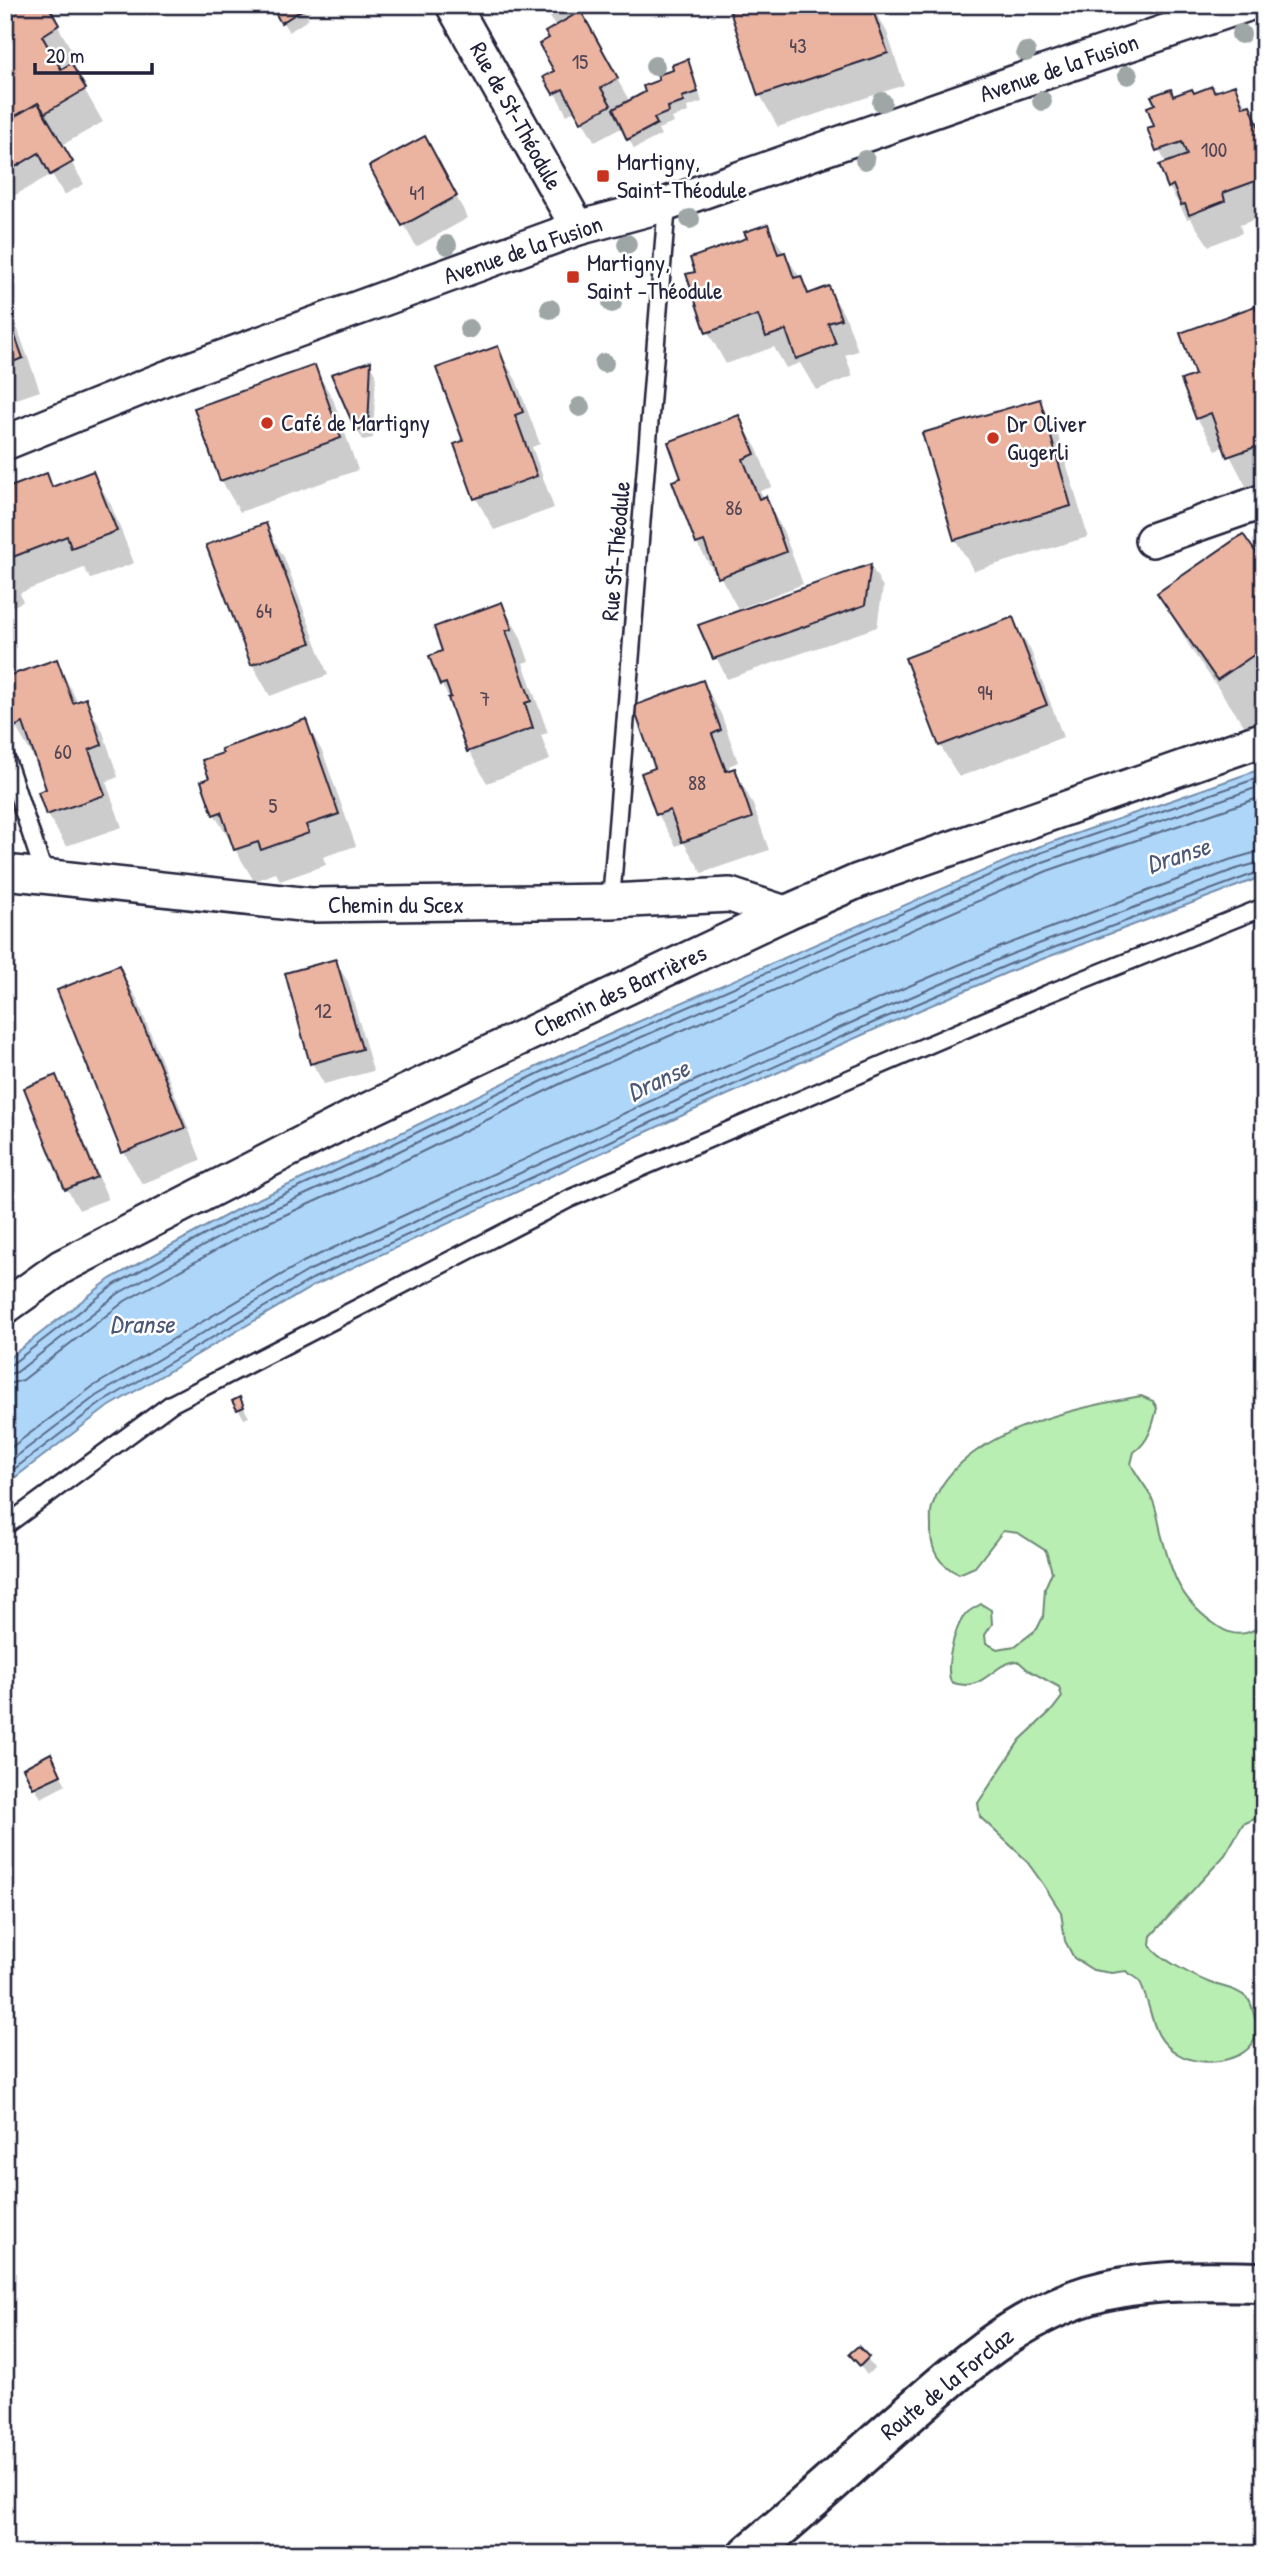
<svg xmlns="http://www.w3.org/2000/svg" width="1269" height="2559" viewBox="0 0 1269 2559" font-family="'Patrick Hand',sans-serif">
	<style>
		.green { fill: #b8eeb1; stroke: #6d8876; stroke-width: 2 }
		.water { fill: #add6f8; stroke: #758eac; stroke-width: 2 }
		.shadow { fill: #0003 }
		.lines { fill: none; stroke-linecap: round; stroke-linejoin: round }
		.shore { stroke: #5a6a87; stroke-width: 2 }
		.building { fill: #ebb4a1; stroke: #22223b; stroke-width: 2 }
		.lane-casing { stroke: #22223b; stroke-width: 21 }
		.street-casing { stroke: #22223b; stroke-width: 38 }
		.secondary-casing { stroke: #22223b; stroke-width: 44 }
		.lane { stroke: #fff; stroke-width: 16 }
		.street { stroke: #fff; stroke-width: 33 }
		.secondary { stroke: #fff; stroke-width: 38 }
		.tree { fill: #9ea7a6 }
		.poi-dot { fill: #c8321e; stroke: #fff; stroke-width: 2.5 }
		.labels { text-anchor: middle; stroke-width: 5; stroke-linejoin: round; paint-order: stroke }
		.number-label { font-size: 21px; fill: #544654 }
		.street-label { font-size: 24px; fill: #22223b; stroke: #fff }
		.poi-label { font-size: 24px; fill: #22223b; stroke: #fff; text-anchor: start }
		.water-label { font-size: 26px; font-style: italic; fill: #4c5874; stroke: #fff }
	</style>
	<rect width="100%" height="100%" fill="#fff"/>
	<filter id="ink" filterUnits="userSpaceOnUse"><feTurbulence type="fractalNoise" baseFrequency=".0143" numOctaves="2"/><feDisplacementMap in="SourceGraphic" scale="14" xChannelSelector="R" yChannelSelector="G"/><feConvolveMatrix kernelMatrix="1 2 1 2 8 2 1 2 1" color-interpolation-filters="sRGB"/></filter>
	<g filter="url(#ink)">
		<path class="green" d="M1141 1396 1153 1401 1157 1408C1153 1425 1149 1442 1134 1452L1131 1464C1137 1477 1148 1488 1153 1501 1157 1511 1159 1523 1161 1533 1172 1576 1181 1602 1219 1627 1235 1638 1250 1635 1264 1623V1815L1243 1824 1225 1855 1151 1936 1150 1945C1158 1958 1198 1979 1214 1984 1226 1988 1238 1989 1248 1999 1252 2003 1253 2012 1255 2018 1268 2060 1205 2071 1178 2054 1153 2039 1154 2020 1145 1995 1143 1991 1142 1984 1139 1980 1136 1977 1129 1974 1126 1971L1112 1973 1093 1970 1074 1958 1065 1941 1061 1912 1043 1884 1025 1859 980 1817 978 1803 1020 1740 1052 1710 1062 1697 1059 1687 1028 1670 1018 1661C992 1662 983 1695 951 1682 945 1667 954 1625 967 1613 970 1610 976 1607 981 1604L991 1610 992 1624 985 1635 986 1643 997 1649 1015 1646 1037 1629 1043 1617 1045 1588 1052 1572 1046 1551 1018 1533 1003 1531 975 1567 959 1574C939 1565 930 1551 931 1528 931 1521 930 1513 932 1507 955 1432 1074 1408 1141 1396Z"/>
		<polygon class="water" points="1264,768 1264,876 1013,970 878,1028 707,1104 315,1285 105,1409 5,1485 5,1361 110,1279 245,1205 382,1142 553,1059 1038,847"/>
		<g class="shadow">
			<polygon points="46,5 76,58 58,68 60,72 71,66 103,122 64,144 59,135 56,136 84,184 64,195 52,174 5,201 5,124 11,121"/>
			<polygon points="301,5 309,19 289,32 273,7"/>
			<polygon points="543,5 598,5 581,15 630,102 687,61 693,72 702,102 687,107 688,112 672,118 674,123 658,129 661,135 634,149 623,127 595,142 576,110 567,115 546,77 557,72 551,39 556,27"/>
			<polygon points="730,5 830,5 835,13 871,5 887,32 904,85 778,127 760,95"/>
			<polygon points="1234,87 1264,132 1264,216 1240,225 1242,233 1209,246 1190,218 1187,219 1169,187 1166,164 1150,129 1156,127 1174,98 1215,94"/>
			<polygon points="436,160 468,218 416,247 372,167"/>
			<polygon points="767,226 811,295 829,288 847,320 858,351 845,355 853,376 816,390 800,363 786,368 774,347 726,364 708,332 697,273"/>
			<polygon points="5,294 40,391 5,403"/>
			<polygon points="1254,308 1264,325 1264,482 1247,488 1225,446 1216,450 1197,418 1197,376"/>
			<polygon points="497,348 516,380 540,444 532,447 554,508 494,530 476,498 465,442"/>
			<polygon points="370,363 376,373 373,438 363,440 357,430"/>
			<polygon points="314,367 333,399 358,470 240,512 221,480"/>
			<polygon points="1039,401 1057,432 1088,537 974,571 955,539"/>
			<polygon points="738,417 757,449 772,487 760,491 783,530 803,584 738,609 719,574 716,575 697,544 674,482 683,479"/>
			<polygon points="93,473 111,505 134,563 91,579 84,568 20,593 23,602 5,609 5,506 46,476 53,488"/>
			<polygon points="265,526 284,557 328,675 270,696 252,664"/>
			<polygon points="871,566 883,587 877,627 727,679 701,626"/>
			<polygon points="1264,567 1264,725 1250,734 1191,649 1160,594"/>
			<polygon points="502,604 520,636 529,661 523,663 548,733 541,735 550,760 487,783 469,751 450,699 441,684 445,652"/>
			<polygon points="1012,619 1031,651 1063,737 959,777 940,745"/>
			<polygon points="57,661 78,703 85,700 103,732 118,777 106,782 122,827 66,846 48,815 40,793 49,790 37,756 34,758 15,726"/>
			<polygon points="703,682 721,714 738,762 729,766 731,772 734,770 752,802 769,850 702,873 684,843 676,846 658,814 657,769"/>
			<polygon points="305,721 323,753 356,846 323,857 326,865 280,881 276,873 254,881 214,814 211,779 225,754"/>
			<polygon points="335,961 348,982 373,1071 324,1084 312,1063"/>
			<polygon points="118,967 137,999 201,1160 142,1184 124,1152"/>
			<polygon points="55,1077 67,1099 108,1199 79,1210 67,1189"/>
			<polygon points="239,1399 249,1417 244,1419 234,1401"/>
			<polygon points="56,1766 66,1785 41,1798 25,1769"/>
			<polygon points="858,2348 874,2368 867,2375 852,2355"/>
		</g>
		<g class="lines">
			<g class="shore">
				<polyline points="5,1366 12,1364 114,1285 248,1211 385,1148 556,1065 1040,853 1264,776"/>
				<polyline points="5,1375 17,1372 119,1293 252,1219 389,1156 559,1073 1043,862 1264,785"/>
				<polyline points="5,1385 23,1380 125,1301 256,1228 393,1166 564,1082 1047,871 1264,796"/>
				<polyline points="5,1452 92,1387 303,1262 696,1080 867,1004 1003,946 1229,860 1264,850"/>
				<polyline points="5,1465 96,1396 308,1271 700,1090 871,1014 1007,956 1233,870 1264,861"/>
				<polyline points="5,1476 101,1403 312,1279 704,1098 875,1022 1010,964 1264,870"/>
			</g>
		</g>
		<g class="building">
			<polygon points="20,5 48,5 59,25 42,36 61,69 71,63 86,89 45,113 38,103 9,120 5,114 5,14"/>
			<polygon points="273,5 303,5 305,8 281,23 271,6"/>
			<polygon points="728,5 829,5 832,12 850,5 871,5 888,53 758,96"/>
			<polygon points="581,11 618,78 601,88 611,105 581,122 563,89 553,94 543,77 554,71 539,44 549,38 545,32"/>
			<polygon points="688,59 698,92 682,97 684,102 668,107 669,112 654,118 657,124 627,140 613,109 645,92 643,86 659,80 657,75 673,70 672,65"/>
			<polygon points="1235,85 1243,107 1250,105 1264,141 1264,152 1256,155 1264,178 1223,193 1225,201 1189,215 1185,204 1181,205 1173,185 1168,188 1159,165 1187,155 1182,142 1156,151 1147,128 1154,126 1147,107 1155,104 1151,96 1171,89 1173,96 1192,89 1194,93 1212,86 1214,92"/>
			<polygon points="38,103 73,162 50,175 39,153 5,173 5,122"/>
			<polygon points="425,136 457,196 402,226 369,166"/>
			<polygon points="768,224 778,254 785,252 794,278 801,276 808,294 829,286 841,319 828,323 836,344 796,359 786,330 766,337 758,315 706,333 686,274 695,272 690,258 747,238 744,232"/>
			<polygon points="1255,306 1264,331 1264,444 1227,457 1211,413 1196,419 1181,380 1195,375 1180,333"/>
			<polygon points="5,309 23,358 5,365"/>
			<polygon points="498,346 523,412 515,415 537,476 474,499 454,444 463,441 436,368"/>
			<polygon points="371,361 368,427 356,431 331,374"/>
			<polygon points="315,365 341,438 220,481 194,408"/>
			<polygon points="1040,399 1071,506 954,540 922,433"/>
			<polygon points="739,415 755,454 743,459 759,499 766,496 786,552 718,578 704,541 696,544 672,481 681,478 668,442"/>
			<polygon points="93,471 117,531 71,548 67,536 5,560 5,489 47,473 52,487"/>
			<polygon points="266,523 311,643 251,665 206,545"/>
			<polygon points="1243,534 1264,564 1264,648 1217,680 1157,593"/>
			<polygon points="871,564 865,605 713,659 698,625"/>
			<polygon points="502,602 512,629 506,631 531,701 525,703 533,728 467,752 448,698 451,697 446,683 440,685 429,656 442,651 434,627"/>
			<polygon points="1013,617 1047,705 939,746 905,658"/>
			<polygon points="57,659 73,703 86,698 102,745 89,750 105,795 46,815 38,792 46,789 23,723 14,727 5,702 5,677"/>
			<polygon points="703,680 721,730 712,734 726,771 735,768 752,818 682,842 670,810 656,815 641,773 655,768 633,706"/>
			<polygon points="306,719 339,814 306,825 309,833 261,850 258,842 234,850 221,812 213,815 201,781 209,778 202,760 223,753 221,749"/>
			<polygon points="336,959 362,1049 310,1064 285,973"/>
			<polygon points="119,965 185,1128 122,1153 57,990"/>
			<polygon points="56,1075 97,1177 65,1190 24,1088"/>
			<polygon points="240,1397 244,1407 237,1410 232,1401"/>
			<polygon points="51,1753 61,1775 33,1788 23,1768"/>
			<polygon points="858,2346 869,2357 860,2366 849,2354"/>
		</g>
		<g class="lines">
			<g class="lane-casing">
				<g id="lane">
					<polyline points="5,756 45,876"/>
					<polyline points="611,901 667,204"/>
					<polyline points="5,1526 171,1404 571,1198 1047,994 1264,907"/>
				</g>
			</g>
			<g class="street-casing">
				<g id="street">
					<polyline points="453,5 578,228"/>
					<polyline points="5,443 166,378 578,228 667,204 1013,83 1245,5"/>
					<polyline points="1152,540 1264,501"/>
					<polyline points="5,872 310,905 611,901 730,895 785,913"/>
					<polyline points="5,1307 61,1267 357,1115 785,913 858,881 1264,739"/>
				</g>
			</g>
			<g class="secondary-casing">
				<path id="secondary" d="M749 2554C799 2512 847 2468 897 2424 956 2372 1012 2319 1089 2295 1145 2278 1206 2281 1264 2282"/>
			</g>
			<use href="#lane" class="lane"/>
			<use href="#street" class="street"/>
			<use href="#secondary" class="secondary"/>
		</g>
		<g class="tree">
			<circle cx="1241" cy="34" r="10"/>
			<circle cx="1026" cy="52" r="10"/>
			<circle cx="655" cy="66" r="10"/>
			<circle cx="1128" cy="75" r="10"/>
			<circle cx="1042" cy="101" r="10"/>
			<circle cx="882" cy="102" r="10"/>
			<circle cx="865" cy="160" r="10"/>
			<circle cx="690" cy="219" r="10"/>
			<circle cx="627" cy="244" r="10"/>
			<circle cx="447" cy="245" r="10"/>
			<circle cx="612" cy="303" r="10"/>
			<circle cx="550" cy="309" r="10"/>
			<circle cx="469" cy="329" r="10"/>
			<circle cx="604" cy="363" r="10"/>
			<circle cx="580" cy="407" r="10"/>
		</g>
	</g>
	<g class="poi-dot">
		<rect x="596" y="169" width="14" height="14" rx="3.5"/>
		<rect x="566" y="270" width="14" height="14" rx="3.5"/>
		<circle cx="267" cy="423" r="7"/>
		<circle cx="993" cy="438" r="7"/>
	</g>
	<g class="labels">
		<g class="number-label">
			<text x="798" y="53">43</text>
			<text x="580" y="69">15</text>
			<text x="1214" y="157">100</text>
			<text x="417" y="200">41</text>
			<text x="734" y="515">86</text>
			<text x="264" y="618">64</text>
			<text x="985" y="700">94</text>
			<text x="485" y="706">7</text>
			<text x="63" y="759">60</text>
			<text x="697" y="790">88</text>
			<text x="273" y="813">5</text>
			<text x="323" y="1018">12</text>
		</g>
		<g class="street-label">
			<text transform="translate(1059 68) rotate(-19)" y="8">Avenue de la Fusion</text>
			<text transform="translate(516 116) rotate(61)" y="8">Rue de St-Théodule</text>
			<text transform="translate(523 250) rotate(-19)" y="8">Avenue de la Fusion</text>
			<text transform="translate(616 551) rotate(-85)" y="8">Rue St-Théodule</text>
			<text x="396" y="913">Chemin du Scex</text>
			<text transform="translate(620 991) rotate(-25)" y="8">Chemin des Barrières</text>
			<text transform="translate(947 2384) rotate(-39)" y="8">Route de la Forclaz</text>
		</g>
		<g class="poi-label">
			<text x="617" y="170">Martigny,<tspan x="617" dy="28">Saint-Théodule</tspan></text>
			<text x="587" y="271">Martigny,<tspan x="587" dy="28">Saint -Théodule</tspan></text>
			<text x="281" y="431">Café de Martigny</text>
			<text x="1007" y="432">Dr Oliver<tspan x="1007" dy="28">Gugerli</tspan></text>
		</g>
		<g class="water-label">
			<text transform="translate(1178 855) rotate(-18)" y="9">Dranse</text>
			<text transform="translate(658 1080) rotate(-25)" y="9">Dranse</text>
			<text x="142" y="1333">Dranse</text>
		</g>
	</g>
	<rect width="1269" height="2559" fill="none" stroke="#fff" stroke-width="28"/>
	<rect x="14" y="14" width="1241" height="2531" fill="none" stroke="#22223b" stroke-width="2.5" filter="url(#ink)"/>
	<path d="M35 63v10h117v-10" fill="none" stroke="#22223b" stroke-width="3.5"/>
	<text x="46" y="63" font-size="21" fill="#22223b" stroke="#ffffff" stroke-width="5" paint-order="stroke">20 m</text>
</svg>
